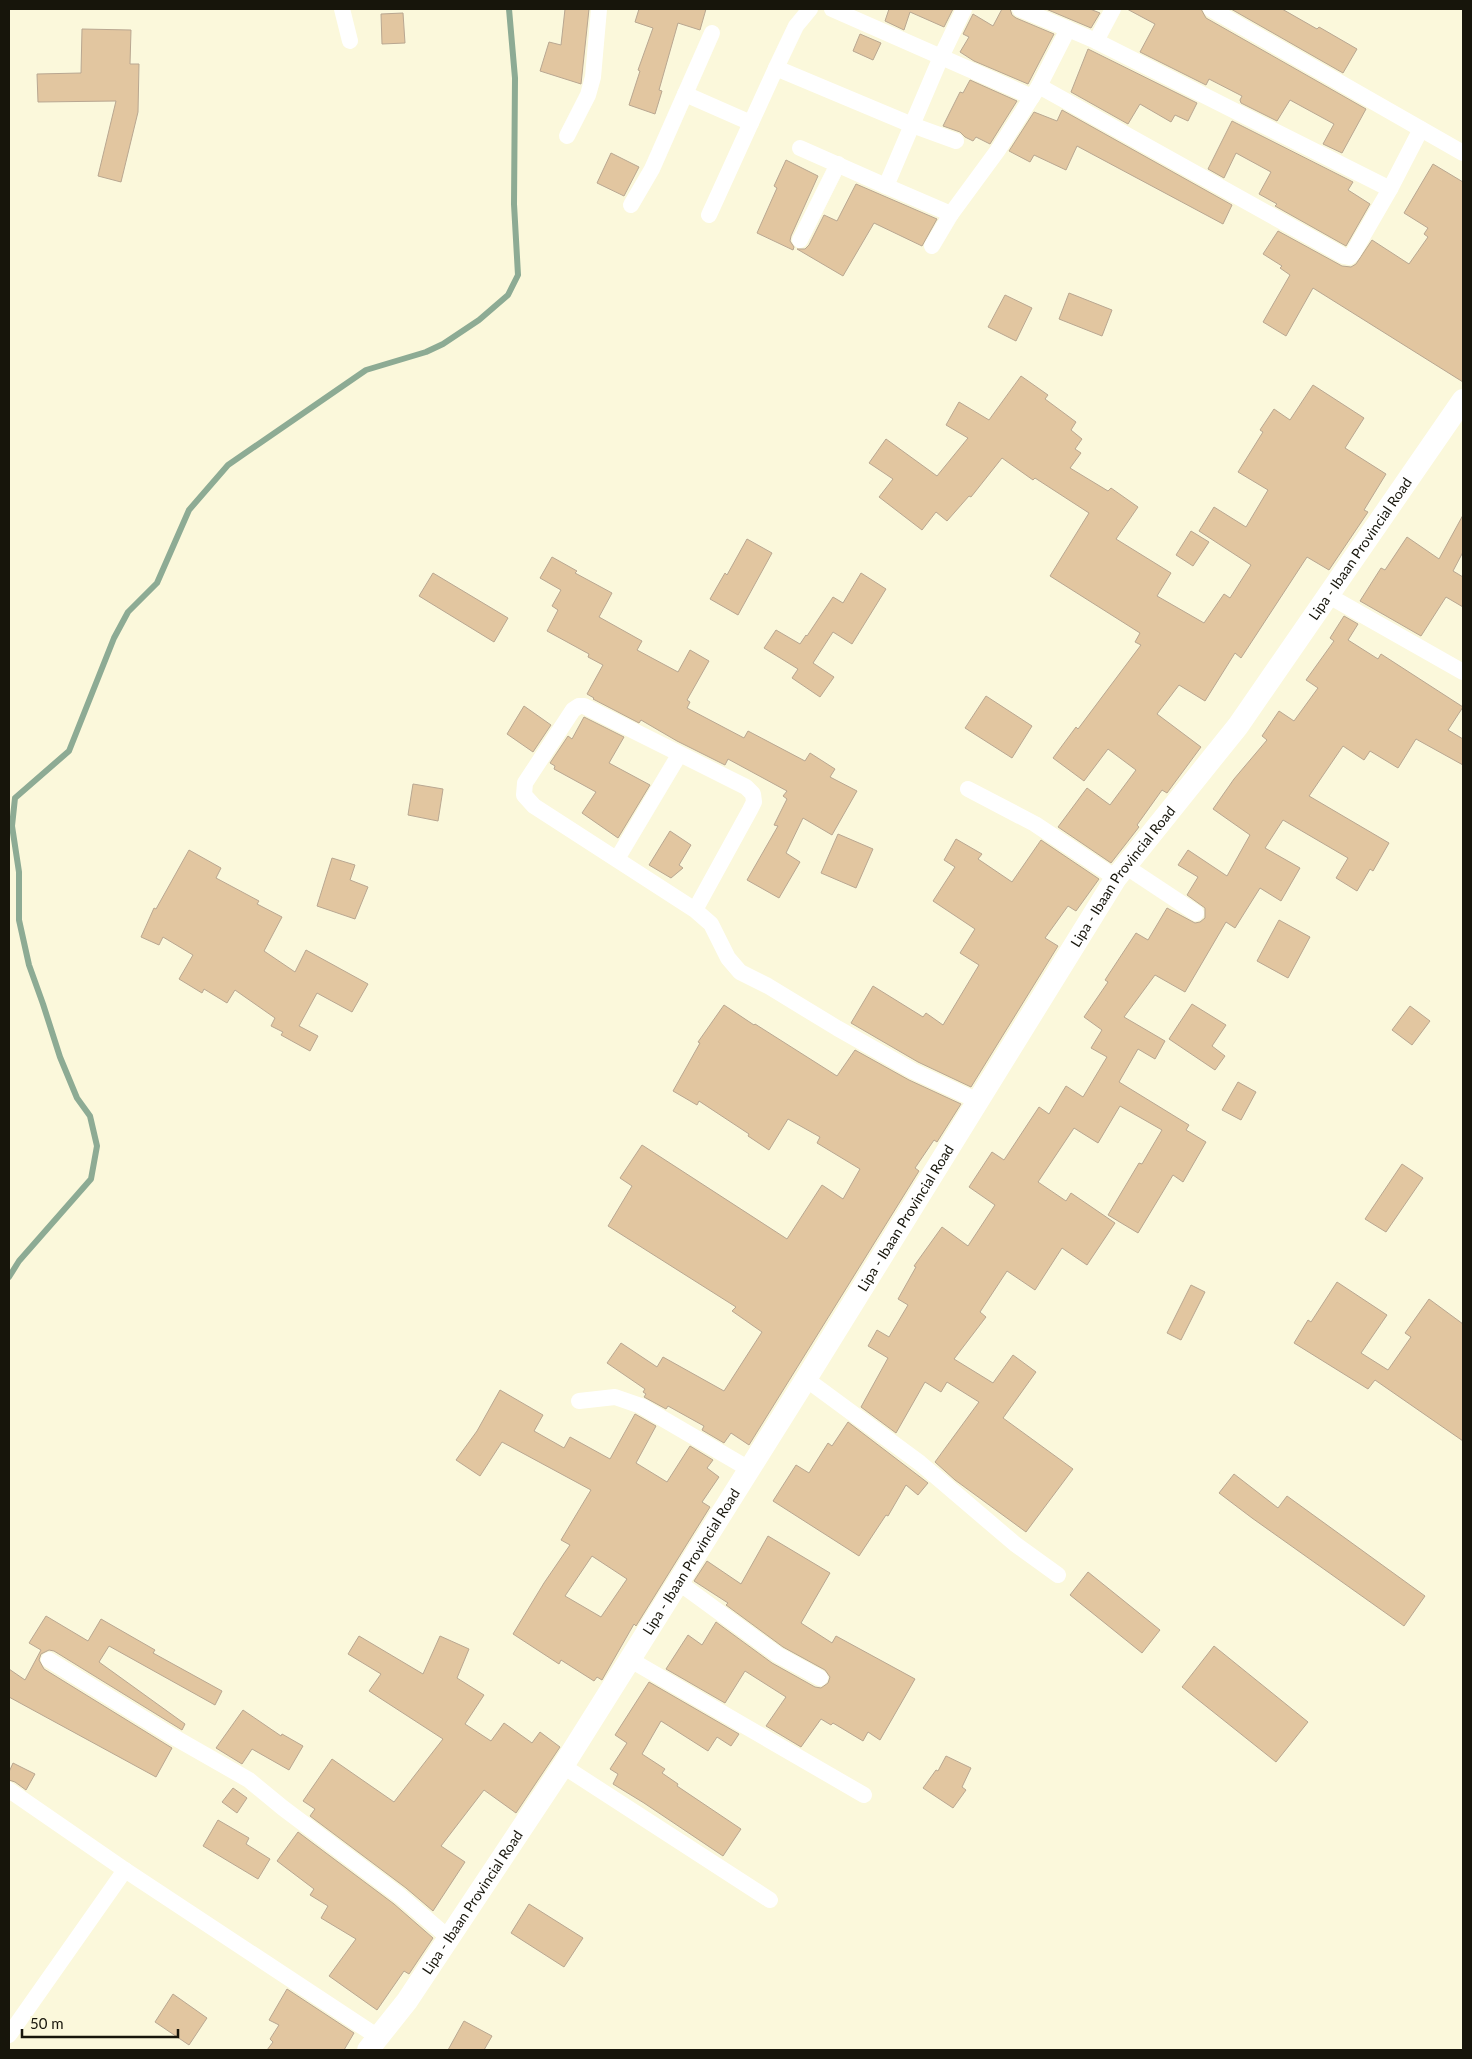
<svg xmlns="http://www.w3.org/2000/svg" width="1472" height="2059" viewBox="0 0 1472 2059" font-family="Lato,sans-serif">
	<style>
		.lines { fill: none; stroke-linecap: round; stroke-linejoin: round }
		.stream { stroke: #8dab94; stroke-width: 6 }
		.building { fill: #e2c6a0; stroke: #b9a791; fill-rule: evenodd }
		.street { stroke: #fff; stroke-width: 16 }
		.secondary { stroke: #fff; stroke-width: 22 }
		.labels { text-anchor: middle; stroke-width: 4.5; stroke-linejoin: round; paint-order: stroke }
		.street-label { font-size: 14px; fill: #17150b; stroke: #fbf8db }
	</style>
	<rect width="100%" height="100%" fill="#fbf8db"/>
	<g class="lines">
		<polyline class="stream" points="9,1277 19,1261 91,1179 97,1146 90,1116 77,1098 60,1057 43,1004 29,965 19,920 19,872 12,826 15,798 69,751 114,638 128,612 157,583 189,510 228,465 366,370 426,352 443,344 479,320 508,295 518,275 514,204 515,78 509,9"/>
	</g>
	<g class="building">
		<polygon points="565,9 589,9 581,84 540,71 549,42 561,45"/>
		<polygon points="639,9 706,9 700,30 678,23 659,90 662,91 655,114 629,105 640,71 638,70 653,28 635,22"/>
		<polygon points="889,9 953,9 944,27 910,12 904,30 885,21"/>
		<polygon points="1002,9 1010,9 1012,15 1016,18 1054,34 1028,84 974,61 960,52 969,37 963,34 973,14 993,26"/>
		<polygon points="1046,9 1090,9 1100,13 1091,28"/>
		<polygon points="1127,9 1201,9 1206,18 1366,109 1342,153 1323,144 1334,124 1290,100 1277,121 1241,103 1240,100 1242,96 1209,79 1206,85 1140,52 1155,24"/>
		<polygon points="1231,9 1282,9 1317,29 1319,27 1357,49 1343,73"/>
		<polygon points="403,13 405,43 382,44 381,14"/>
		<polygon points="82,29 131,30 130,64 139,64 138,112 121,182 98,176 116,101 38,102 37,74 81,73"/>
		<polygon points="860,34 881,43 873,60 853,51"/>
		<polygon points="1088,49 1197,103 1188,121 1175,115 1171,122 1140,104 1128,124 1071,92"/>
		<polygon points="970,80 1017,101 990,144 976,137 973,141 965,137 960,132 943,126 960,92 963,93"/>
		<polygon points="1062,110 1232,205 1223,224 1077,146 1066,170 1034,155 1030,162 1009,151 1034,112 1057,121"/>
		<polygon points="1232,121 1353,182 1348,190 1370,204 1346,246 1275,206 1277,204 1259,194 1271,172 1236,153 1224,178 1208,169"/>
		<polygon points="611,153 639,167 624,196 597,183"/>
		<polygon points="786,160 818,176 791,236 790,241 794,247 793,250 757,233 777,188 774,186"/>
		<polygon points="1433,164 1463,182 1463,382 1313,288 1286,336 1263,322 1290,275 1280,268 1282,266 1263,254 1278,231 1342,266 1351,267 1356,264 1372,240 1409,264 1428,237 1424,234 1428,228 1404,213"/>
		<polygon points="856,184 937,219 922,246 874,223 843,276 797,249 805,249 809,245 824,215 837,221"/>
		<polygon points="1069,293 1112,310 1102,336 1059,319"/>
		<polygon points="1005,295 1032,308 1016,341 988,327"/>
		<polygon points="1021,376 1048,395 1045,399 1076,422 1071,430 1082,439 1075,449 1081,453 1070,468 1108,491 1111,488 1138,507 1116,539 1171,573 1157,596 1204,623 1224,594 1230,598 1251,565 1199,531 1214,507 1246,527 1268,490 1238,472 1263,432 1260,430 1274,409 1290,420 1313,385 1364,418 1345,448 1386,474 1364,510 1368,512 1329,570 1307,557 1241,658 1235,653 1205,701 1179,685 1157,714 1201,747 1167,793 1162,790 1137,825 1139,827 1111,863 1058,827 1087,788 1110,805 1136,770 1108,749 1084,781 1053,758 1076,727 1078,729 1141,645 1135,642 1140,633 1050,576 1089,513 1035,478 1033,480 1002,458 971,497 969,496 947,521 936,512 922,530 879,497 893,479 869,463 886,439 937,476 968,438 946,425 959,402 989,420"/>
		<polygon points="1463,515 1463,552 1453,571 1463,577 1463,607 1446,597 1421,636 1360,601 1381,568 1385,570 1407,537 1439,559"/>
		<polygon points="1191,531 1209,542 1193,566 1176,555"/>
		<polygon points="747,539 772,553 738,615 710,599 725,573 727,575"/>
		<polygon points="552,557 577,571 575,573 612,593 599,617 642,641 637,650 678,672 690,650 709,661 687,700 690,702 687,708 744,738 748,731 805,761 810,753 835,769 830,777 857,791 832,835 803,818 786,853 800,862 779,898 747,880 778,826 774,825 787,799 783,796 787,791 728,759 725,765 677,741 641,720 639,723 593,699 594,698 587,694 603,665 588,657 589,654 547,631 558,610 552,606 561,590 540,578"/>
		<polygon points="433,573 508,618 494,642 419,596"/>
		<polygon points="861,573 886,589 852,644 833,632 813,663 834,677 820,697 792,678 798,669 764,648 776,630 800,644 806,635 807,636 833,597 843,603"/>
		<polygon points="1344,616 1358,624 1348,640 1378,659 1381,654 1463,707 1448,730 1463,739 1463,765 1416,739 1398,768 1370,751 1364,760 1343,746 1309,796 1389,843 1373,871 1370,869 1357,891 1336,878 1348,858 1283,820 1265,848 1300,868 1281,901 1260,888 1235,928 1226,922 1185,992 1155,975 1124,1017 1165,1041 1155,1059 1138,1049 1119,1082 1189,1125 1186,1130 1206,1142 1183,1182 1173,1175 1138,1233 1108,1215 1139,1163 1142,1164 1162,1130 1120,1106 1098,1143 1074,1128 1038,1182 1066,1201 1071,1193 1115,1223 1087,1265 1062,1248 1035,1290 1007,1271 980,1312 986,1317 954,1359 993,1383 1013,1355 1036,1372 1003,1418 1073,1469 1026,1532 955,1480 935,1462 979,1402 947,1382 941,1392 925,1382 896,1433 861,1407 888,1358 868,1346 877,1330 889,1337 908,1305 898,1299 916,1267 914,1266 942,1227 968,1246 995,1205 969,1187 992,1152 1004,1160 1039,1107 1049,1114 1066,1086 1083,1097 1107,1057 1091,1048 1102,1030 1084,1017 1108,982 1105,980 1136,933 1148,940 1167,908 1195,923 1200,922 1205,918 1205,908 1187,895 1198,877 1178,865 1188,850 1227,876 1250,835 1213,809 1234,779 1267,740 1262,736 1279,711 1294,721 1318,688 1306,680 1334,641 1330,638"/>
		<polygon points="986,696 1032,726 1012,758 965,728"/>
		<polygon points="524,706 551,725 533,752 507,734"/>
		<polygon points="584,717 624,737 609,763 650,785 618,838 582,813 596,792 554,769 555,766 550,763 568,736 572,739"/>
		<polygon points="413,784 443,789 438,821 408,815"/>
		<polygon points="670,831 691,845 679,865 683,868 671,878 649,865"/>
		<polygon points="838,834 873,849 856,888 821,873"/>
		<polygon points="956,839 982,854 978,859 1012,882 1041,840 1099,879 1076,911 1068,906 1045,938 1058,946 971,1087 918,1062 851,1023 873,986 923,1017 926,1013 943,1025 979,965 960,953 975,929 933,901 955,867 944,860"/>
		<polygon points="189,850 221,868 216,878 259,901 257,904 282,917 264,951 295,972 306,950 368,984 352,1012 317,993 299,1026 318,1036 310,1051 281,1035 283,1032 271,1026 275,1018 235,990 227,1003 204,989 202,993 179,979 193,955 163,937 159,945 141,937 154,908 156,909"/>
		<polygon points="332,858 355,865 350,880 368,887 355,919 317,906"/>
		<polygon points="1279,920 1310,937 1288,978 1257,961"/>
		<polygon points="1192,1004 1226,1025 1212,1046 1225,1056 1215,1070 1169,1039"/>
		<polygon points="724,1005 754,1025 755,1024 837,1076 855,1050 909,1080 961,1104 937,1142 934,1140 915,1168 919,1171 749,1445 731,1433 724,1443 702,1430 704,1426 668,1406 666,1409 644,1397 646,1394 643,1392 645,1389 607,1363 621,1343 657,1367 663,1357 724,1391 762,1332 732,1311 736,1307 608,1226 632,1186 620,1178 642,1145 787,1239 822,1185 843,1199 860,1169 817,1143 820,1137 788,1119 769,1150 748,1136 749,1134 699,1101 697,1105 673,1091 700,1043 698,1042"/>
		<polygon points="1410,1006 1430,1021 1412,1045 1392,1030"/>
		<polygon points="1238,1082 1256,1092 1241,1120 1222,1110"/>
		<polygon points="1402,1164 1423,1178 1386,1232 1365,1219"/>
		<polygon points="1337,1282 1387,1315 1361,1353 1388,1370 1411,1337 1405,1333 1429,1299 1463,1324 1463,1441 1375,1380 1368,1389 1294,1343 1308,1320 1311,1322"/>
		<polygon points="1191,1285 1205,1292 1181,1340 1167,1333"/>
		<path d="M500 1390 543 1415 534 1431 564 1448 570 1437 610 1459 635 1414 656 1426 636 1463 667 1482 690 1446 713 1460 707 1468 719 1477 702 1502 710 1507 636 1626 634 1624 602 1680 597 1677 594 1681 561 1660 559 1664 513 1634 544 1583 570 1545 561 1540 591 1490 502 1442 480 1476 456 1460 477 1431ZM592 1556 627 1579 601 1617 565 1596Z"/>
		<polygon points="848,1422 928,1483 918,1495 906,1485 888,1516 886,1515 859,1556 773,1501 796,1465 809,1473 828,1443 832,1446"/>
		<polygon points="1234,1474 1278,1508 1287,1496 1425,1596 1404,1626 1252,1518 1219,1493"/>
		<polygon points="768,1536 830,1573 801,1623 832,1643 836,1636 915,1679 880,1740 868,1732 863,1741 833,1723 831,1725 821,1719 801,1747 766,1726 786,1697 745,1671 725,1703 666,1669 688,1635 702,1645 716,1622 772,1663 815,1687 821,1688 828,1683 830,1677 825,1670 783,1647 726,1605 728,1603 694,1581 707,1561 741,1584"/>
		<polygon points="1088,1572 1160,1630 1142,1653 1070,1595"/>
		<polygon points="46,1616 88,1641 101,1619 155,1650 153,1653 222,1691 215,1705 109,1646 99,1662 185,1724 182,1730 54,1651 49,1650 41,1654 39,1660 44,1669 172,1748 156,1777 9,1697 9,1669 25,1680 41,1650 29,1643"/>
		<polygon points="359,1636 423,1674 440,1636 469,1649 457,1678 484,1695 465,1724 491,1741 504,1723 532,1743 540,1732 560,1747 516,1813 484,1790 441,1846 465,1862 433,1911 406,1888 310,1816 315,1809 303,1801 332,1759 394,1802 443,1739 369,1691 381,1674 348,1654"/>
		<polygon points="1214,1646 1308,1722 1276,1762 1182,1687"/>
		<polygon points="649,1682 739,1734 731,1746 717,1737 708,1751 661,1721 642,1754 665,1769 662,1773 678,1784 677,1786 741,1829 723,1856 644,1803 613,1784 618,1774 610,1769 627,1743 615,1735"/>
		<polygon points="243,1710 281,1736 282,1734 303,1746 289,1770 252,1749 242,1764 216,1748"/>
		<polygon points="946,1756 971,1768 962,1787 966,1790 953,1808 923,1788 936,1770 938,1771"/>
		<polygon points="13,1763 35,1774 26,1790 15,1782 9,1780 9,1772"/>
		<polygon points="233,1788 247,1798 237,1813 222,1802"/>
		<polygon points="218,1820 249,1838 246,1844 270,1859 258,1879 203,1846"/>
		<polygon points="298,1832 394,1904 433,1938 409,1974 404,1971 377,2010 329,1976 356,1939 321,1918 328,1906 310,1895 314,1889 277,1861"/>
		<polygon points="529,1904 583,1938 564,1967 511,1933"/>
		<polygon points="287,1989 354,2033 344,2050 267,2050 273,2042 270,2039 279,2025 269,2020"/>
		<polygon points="173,1994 207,2018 189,2045 155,2022"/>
		<polygon points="464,2021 492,2036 484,2050 448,2050"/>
	</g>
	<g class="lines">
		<g class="street">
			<polyline points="342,9 350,41"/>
			<polyline points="810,9 796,26 776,68 912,125 956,141"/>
			<polyline points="832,9 1032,97"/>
			<polyline points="964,9 941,57 886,186 951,214 998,150 1039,86 1068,29 1096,41 1390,189"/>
			<polyline points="1020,9 1068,29"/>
			<polyline points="1211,9 1463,153"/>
			<polyline points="1096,41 1113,9"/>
			<polyline points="1039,86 1344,256 1349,257 1353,253 1390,189 1421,129"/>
			<polyline points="685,94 751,123"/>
			<polyline points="567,136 588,95 593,77 599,9"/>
			<polyline points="800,148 886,186"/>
			<polyline points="631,205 652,169 712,33"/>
			<polyline points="709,215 776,68"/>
			<polyline points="800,240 838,164"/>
			<polyline points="932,246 951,214"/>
			<polyline points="1329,596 1463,672"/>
			<polyline points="968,789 1035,824 1116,878"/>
			<polyline points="617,859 679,755"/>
			<polyline points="1125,866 1196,913"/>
			<polyline points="695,910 750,810 754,802 753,794 746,787 584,706 579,706 573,710 525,783 524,795 534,806 695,910 711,924 728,958 740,972 768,986 837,1028 913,1071 978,1101"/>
			<polyline points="806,1379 920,1463 1015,1544 1058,1575"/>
			<polyline points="579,1401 615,1397 641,1406 749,1469"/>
			<polyline points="678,1582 778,1655 820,1678"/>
			<polyline points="629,1659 864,1795"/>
			<polyline points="49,1660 172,1736 249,1780 283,1808 400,1896 449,1938"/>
			<polyline points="563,1766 770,1900"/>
			<polyline points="9,1790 125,1870 378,2037"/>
			<polyline points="9,2035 125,1870"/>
		</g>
		<path class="secondary" id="s1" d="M368 2050 407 2001 563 1766 806 1379 1116 878 1238 726 1463 400"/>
	</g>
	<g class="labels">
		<g class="street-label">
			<text dy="5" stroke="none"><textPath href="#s1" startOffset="1801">Lipa - Ibaan Provincial Road</textPath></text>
			<text dy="5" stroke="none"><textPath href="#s1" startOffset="1396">Lipa - Ibaan Provincial Road</textPath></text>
			<text dy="5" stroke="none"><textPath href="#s1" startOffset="991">Lipa - Ibaan Provincial Road</textPath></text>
			<text dy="5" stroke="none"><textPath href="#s1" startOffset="586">Lipa - Ibaan Provincial Road</textPath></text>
			<text dy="5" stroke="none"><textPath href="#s1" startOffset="181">Lipa - Ibaan Provincial Road</textPath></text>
		</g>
	</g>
	<rect width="1472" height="2059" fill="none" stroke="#17150b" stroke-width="20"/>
	<path d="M22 2029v8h156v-8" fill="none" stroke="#17150b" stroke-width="2.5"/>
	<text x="30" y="2029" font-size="15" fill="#17150b" stroke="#fbf8db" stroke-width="4" paint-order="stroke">50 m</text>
</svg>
